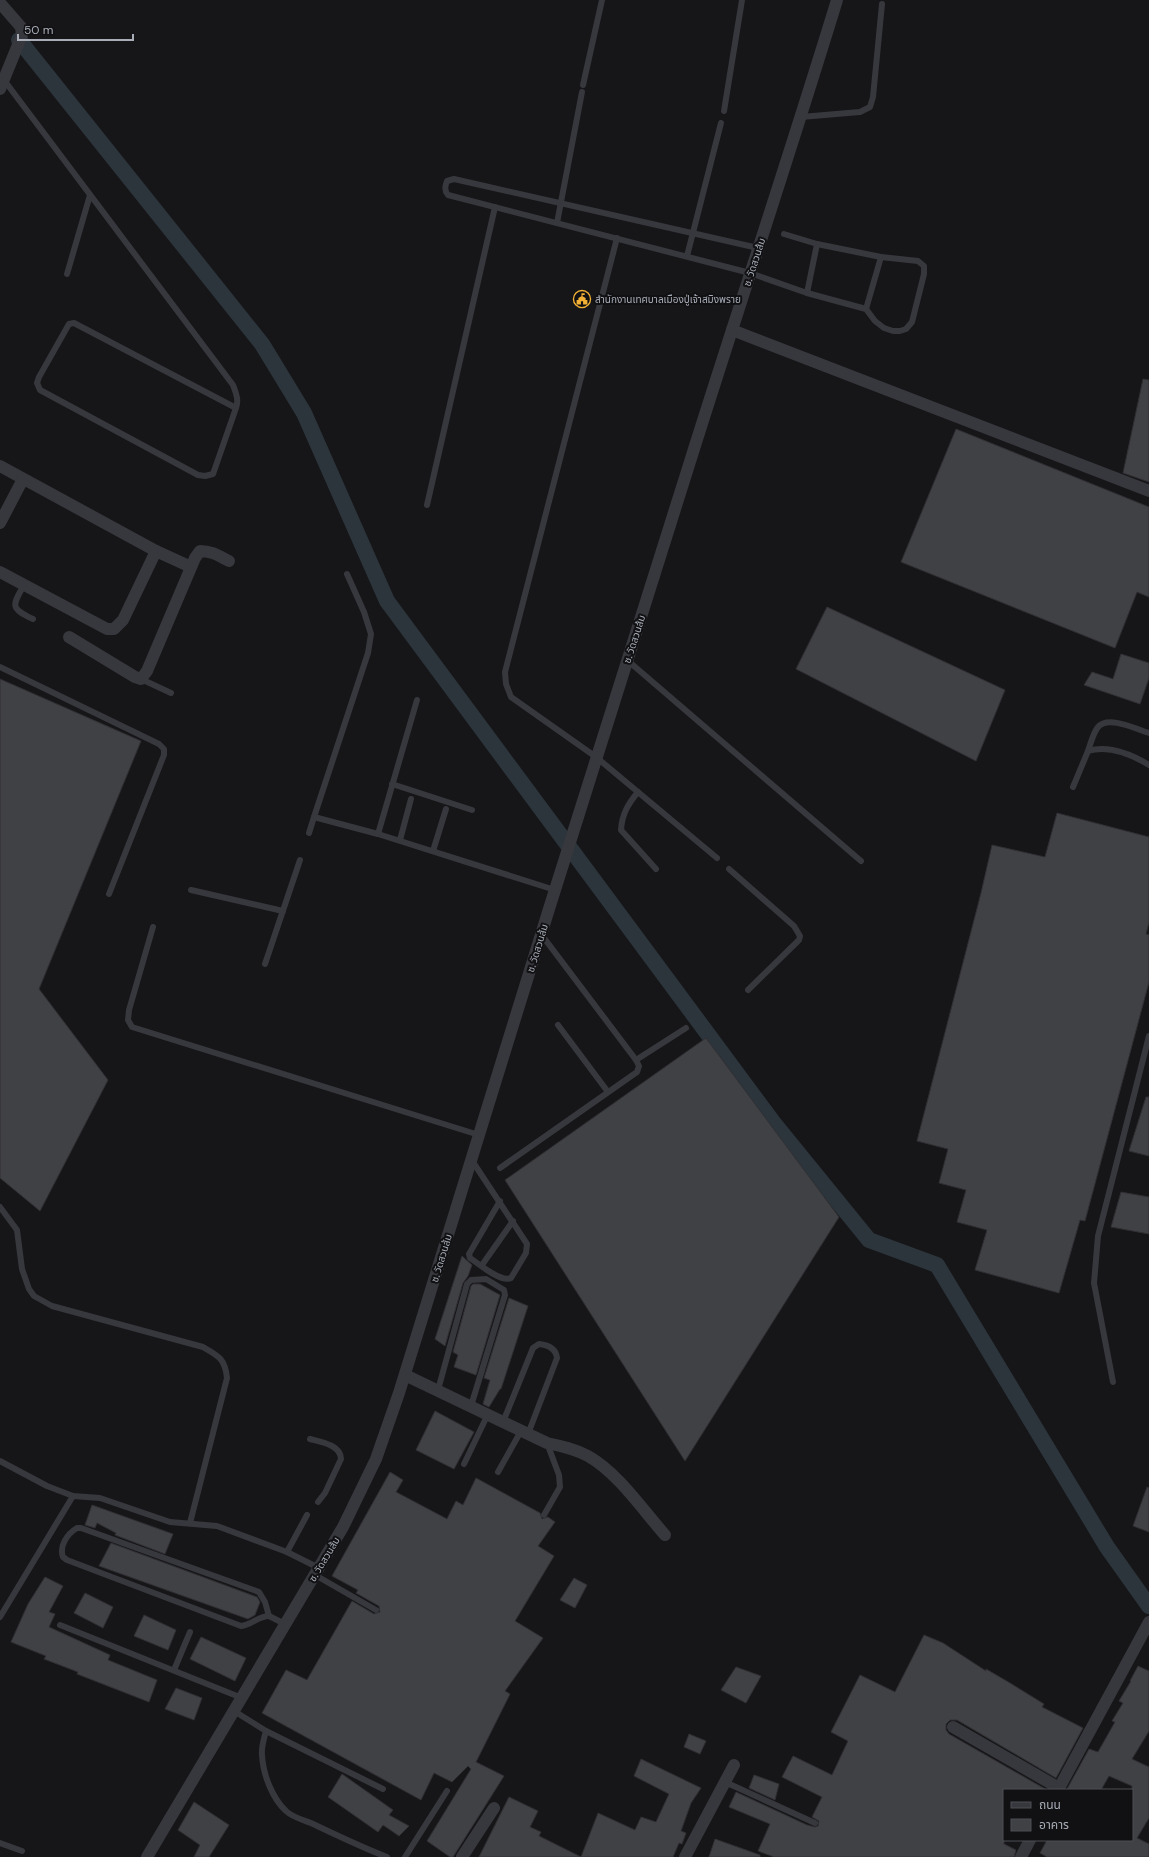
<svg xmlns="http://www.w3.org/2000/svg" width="1149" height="1857" viewBox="0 0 1149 1857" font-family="'DM Sans','Noto Sans Thai',sans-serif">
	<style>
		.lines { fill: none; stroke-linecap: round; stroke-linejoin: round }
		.canal { stroke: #2c353c; stroke-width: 16 }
		.building { fill: #404145; stroke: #303034 }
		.lane { stroke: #37383d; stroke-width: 6 }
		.street { stroke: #37383d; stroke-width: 12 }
		.labels { text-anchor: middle; stroke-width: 4; stroke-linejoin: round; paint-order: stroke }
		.street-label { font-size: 10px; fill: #a8adb8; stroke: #111113 }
		.poi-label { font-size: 10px; fill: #a8adb8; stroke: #111113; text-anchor: start }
	</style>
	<rect width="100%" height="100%" fill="#161618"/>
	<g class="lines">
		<polyline class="canal" points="19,40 262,344 304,413 387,601 773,1122 869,1240 937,1265 1107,1547 1149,1606"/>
	</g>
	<g class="building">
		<polygon points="1143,379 1149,380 1149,482 1123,473"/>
		<polygon points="956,429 1149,507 1149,597 1137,592 1115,648 901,562"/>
		<polygon points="827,607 1005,690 976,761 796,669"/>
		<polygon points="1121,654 1149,663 1149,678 1140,704 1084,685 1092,672 1113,679"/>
		<polygon points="0,679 141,741 39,989 108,1080 40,1211 0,1178"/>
		<polygon points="1057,813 1149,837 1149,922 1146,934 1149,935 1149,982 1085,1221 1080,1220 1059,1293 975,1270 987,1230 957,1222 966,1190 939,1183 948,1149 917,1141 981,893 992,845 1045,857"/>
		<polygon points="706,1038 839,1217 685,1461 505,1180"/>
		<polygon points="1146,1097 1149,1097 1149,1156 1129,1151"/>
		<polygon points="1121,1192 1149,1197 1149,1234 1111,1227"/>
		<polygon points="462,1256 472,1265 468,1276 463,1283 445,1346 435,1339"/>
		<polygon points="473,1284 480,1284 500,1295 476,1375 454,1367 458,1355 453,1352 471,1286"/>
		<polygon points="509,1298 528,1306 501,1389 500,1389 489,1407 483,1404 490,1380 484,1378"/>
		<polygon points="435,1411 474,1432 454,1469 416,1450"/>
		<polygon points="390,1472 403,1480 396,1492 447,1519 456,1501 463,1505 476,1478 540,1513 542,1519 548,1517 555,1522 538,1546 554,1556 515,1621 543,1638 505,1691 510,1694 476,1762 504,1776 453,1857 450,1857 427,1841 471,1769 468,1766 452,1782 434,1773 421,1800 262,1713 286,1670 307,1680 352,1601 374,1614 380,1612 379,1606 356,1593 358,1590 332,1576"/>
		<polygon points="1147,1487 1149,1488 1149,1532 1133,1526"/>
		<polygon points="92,1505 173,1534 165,1554 115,1535 116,1533 97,1523 95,1528 85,1525"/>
		<polygon points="111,1543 257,1597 260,1602 255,1615 248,1619 99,1566"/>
		<polygon points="45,1577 63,1586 49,1612 55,1614 49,1627 110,1655 108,1660 157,1680 149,1702 77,1674 78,1672 44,1659 46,1656 11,1642 28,1604"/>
		<polygon points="574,1578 587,1585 575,1608 560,1600"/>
		<polygon points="85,1593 113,1607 103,1628 74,1613"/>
		<polygon points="144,1615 176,1630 168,1650 134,1636"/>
		<polygon points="924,1635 943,1643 986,1671 986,1669 1010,1683 1044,1704 1042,1707 1083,1728 1056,1778 957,1720 950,1720 946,1724 946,1730 949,1734 1047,1790 1004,1790 1004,1844 1016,1850 1014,1857 774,1857 758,1851 770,1824 729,1807 736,1792 807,1825 815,1827 818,1826 819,1821 812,1817 822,1797 782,1777 793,1756 832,1775 848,1741 831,1732 860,1675 895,1692"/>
		<polygon points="201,1637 246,1658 235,1681 190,1659"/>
		<polygon points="1138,1666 1149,1671 1149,1731 1132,1759 1149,1767 1149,1818 1137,1838 1149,1844 1149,1857 1047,1857 1040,1853 1047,1840 1132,1840 1132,1786 1109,1776 1101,1790 1067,1789 1089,1749 1098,1752 1115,1722 1112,1721 1123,1703 1119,1701 1131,1681 1130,1681"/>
		<polygon points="736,1667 761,1676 746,1703 721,1690"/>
		<polygon points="176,1688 202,1698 194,1720 165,1709"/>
		<polygon points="689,1734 706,1741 700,1754 684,1747"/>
		<polygon points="641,1759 701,1788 691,1803 681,1831 686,1833 682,1844 679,1843 673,1857 581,1857 598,1813 635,1830 641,1817 656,1822 669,1794 634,1776"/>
		<polygon points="342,1774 393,1810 389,1815 409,1826 399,1836 383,1825 378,1832 328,1797"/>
		<polygon points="754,1775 779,1784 775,1800 749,1788"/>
		<polygon points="509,1797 538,1811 530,1827 541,1832 539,1836 581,1857 479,1857"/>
		<polygon points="194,1802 229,1825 209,1857 194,1857 200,1845 178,1830"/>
		<polygon points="715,1839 760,1855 760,1857 709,1857"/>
	</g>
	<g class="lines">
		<g class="lane">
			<path d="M4 80 233 385C236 393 239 400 236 408L213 474 205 476 198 475 40 390 37 383 39 377 69 324 74 323 236 408"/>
			<polyline points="583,85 602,0"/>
			<polyline points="724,111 742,0"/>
			<polyline points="801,117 860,112 870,107 873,97 882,4"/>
			<polyline points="557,223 582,92"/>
			<polyline points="784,234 817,244"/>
			<polyline points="617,238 505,672 506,684 511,697 596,757 717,858"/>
			<path d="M758 248 454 179 447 181C445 186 444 190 448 195L750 273 807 293 866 309 875 321 884 328 893 331H900L906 329 912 322 924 274V266L918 261 881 257"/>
			<polyline points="687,256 721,123"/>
			<polyline points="67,274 90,195"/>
			<polyline points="807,293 817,244 881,257 866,309"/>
			<polyline points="427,505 495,207"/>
			<path d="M24 585C12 606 10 608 33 619"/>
			<polyline points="627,660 861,861"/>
			<polyline points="0,667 159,744 164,749 164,755 109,894"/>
			<polyline points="141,679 171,693"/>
			<path d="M1088 751C1091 743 1093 733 1098 727 1108 715 1136 729 1149 733"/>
			<polyline points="392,784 472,810"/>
			<path d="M1073 787 1088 751C1108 745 1131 754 1149 765"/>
			<path d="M638 792C628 804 622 814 621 830L656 869"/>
			<polyline points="314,817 368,653 371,634 364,612 347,574"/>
			<polyline points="309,833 314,817 378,834 555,890"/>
			<polyline points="378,834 417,700"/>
			<polyline points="400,840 411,799"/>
			<polyline points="433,851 446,809"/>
			<polyline points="729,869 794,926 800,936 799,940 748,990"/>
			<polyline points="191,890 283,911"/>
			<polyline points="153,927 129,1010 128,1020 132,1027 479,1135"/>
			<polyline points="265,964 300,860"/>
			<polyline points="558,1025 608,1092"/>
			<polyline points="636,1060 686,1028"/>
			<path d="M471 1159 527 1244 526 1253 511 1278C501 1283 479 1264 470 1258L469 1254 500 1201"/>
			<polyline points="500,1168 637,1072 639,1066 636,1060 541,934"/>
			<path d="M0 1207 17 1230 22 1269 29 1289 34 1296 52 1306 203 1347C219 1356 225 1359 227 1378L190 1523"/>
			<polyline points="482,1265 513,1221"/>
			<polyline points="1113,1382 1094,1283 1098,1236 1149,1036"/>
			<polyline points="438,1390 467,1284 471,1280 486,1279 504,1290 505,1295 471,1406"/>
			<path d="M503 1422 533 1348 539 1344C548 1345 556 1348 557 1358L528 1434"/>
			<path d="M310 1439C321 1442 341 1445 341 1459L325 1493 318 1502"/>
			<polyline points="0,1461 47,1486 73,1496 100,1498 170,1522 217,1526 287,1552 319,1568"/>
			<polyline points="464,1464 488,1414"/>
			<polyline points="498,1472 521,1431"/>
			<polyline points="544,1515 560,1487 559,1475 547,1443"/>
			<path d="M77 1528H81L259 1592 265 1602 269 1616C258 1616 252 1625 241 1626L67 1560 63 1557C59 1546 67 1534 77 1528Z"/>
			<polyline points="287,1552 307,1515"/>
			<polyline points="315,1575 376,1610"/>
			<polyline points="269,1616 285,1624"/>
			<polyline points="0,1617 73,1496"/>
			<polyline points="60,1625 242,1698"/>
			<polyline points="174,1670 190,1632"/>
			<path d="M234 1711 266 1731C264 1739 261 1747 262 1755 263 1774 272 1798 286 1811 292 1817 303 1820 311 1823 336 1835 361 1847 387 1857"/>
			<polyline points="266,1731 383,1789"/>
			<polyline points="725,1782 815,1823"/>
			<polyline points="0,1843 22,1851"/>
			<polyline points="405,1857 447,1791"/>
		</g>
		<g class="street">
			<polyline points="0,3 21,27 22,35 0,89"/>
			<polyline points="732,330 1149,491"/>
			<polyline points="0,466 156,551 191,567"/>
			<polyline points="0,523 23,479"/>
			<polyline points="0,572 107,629 114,629 123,620 156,551"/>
			<path d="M69 637 135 677 141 679 147 671 195 558 200 551C212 551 219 556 229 561"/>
			<path d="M405 1375 547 1443C561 1446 575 1449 588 1456 618 1473 642 1509 665 1535"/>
			<polyline points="953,1727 1059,1788"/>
			<polyline points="1058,1790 1149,1622"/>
			<path d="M147 1857 343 1527 376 1459 399 1393C494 1084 590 776 688 468 737 312 789 157 837 0"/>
			<polyline points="462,1857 494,1808"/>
			<polyline points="685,1857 734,1765"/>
			<polyline points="1021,1857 1030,1840"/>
		</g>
	</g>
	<defs>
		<g id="civic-ring" transform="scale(0.9)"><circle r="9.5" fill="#111113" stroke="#f2b134" stroke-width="1.5"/><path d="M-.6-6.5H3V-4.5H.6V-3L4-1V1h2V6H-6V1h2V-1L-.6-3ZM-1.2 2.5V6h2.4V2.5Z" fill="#f2b134"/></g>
	</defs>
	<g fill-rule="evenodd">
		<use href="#civic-ring" x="582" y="299"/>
	</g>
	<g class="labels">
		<g class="street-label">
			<text transform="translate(754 262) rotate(-72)" y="4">ซ. วัดสวนส้ม</text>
			<text transform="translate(634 639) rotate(-72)" y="4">ซ. วัดสวนส้ม</text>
			<text transform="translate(537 948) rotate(-73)" y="4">ซ. วัดสวนส้ม</text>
			<text transform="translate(441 1258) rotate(-73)" y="4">ซ. วัดสวนส้ม</text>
			<text transform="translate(324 1559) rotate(-59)" y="4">ซ. วัดสวนส้ม</text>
		</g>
		<g class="poi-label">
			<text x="595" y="303">สำนักงานเทศบาลเมืองปู่เจ้าสมิงพราย</text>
		</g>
	</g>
	<rect x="1003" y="1789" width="130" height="52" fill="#111113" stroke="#4d4f55"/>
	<rect x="1011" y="1802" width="20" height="6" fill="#37383d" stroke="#4d4f55"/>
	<text x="1039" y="1809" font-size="12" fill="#a8adb8">ถนน</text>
	<rect x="1011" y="1819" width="20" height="12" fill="#404145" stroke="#4d4f55"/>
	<text x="1039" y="1829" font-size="12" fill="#a8adb8">อาคาร</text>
	<path d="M18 34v6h115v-6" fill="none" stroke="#a8adb8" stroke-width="2"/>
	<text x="24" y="34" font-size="12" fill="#a8adb8" stroke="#111113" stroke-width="3" paint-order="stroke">50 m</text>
</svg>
